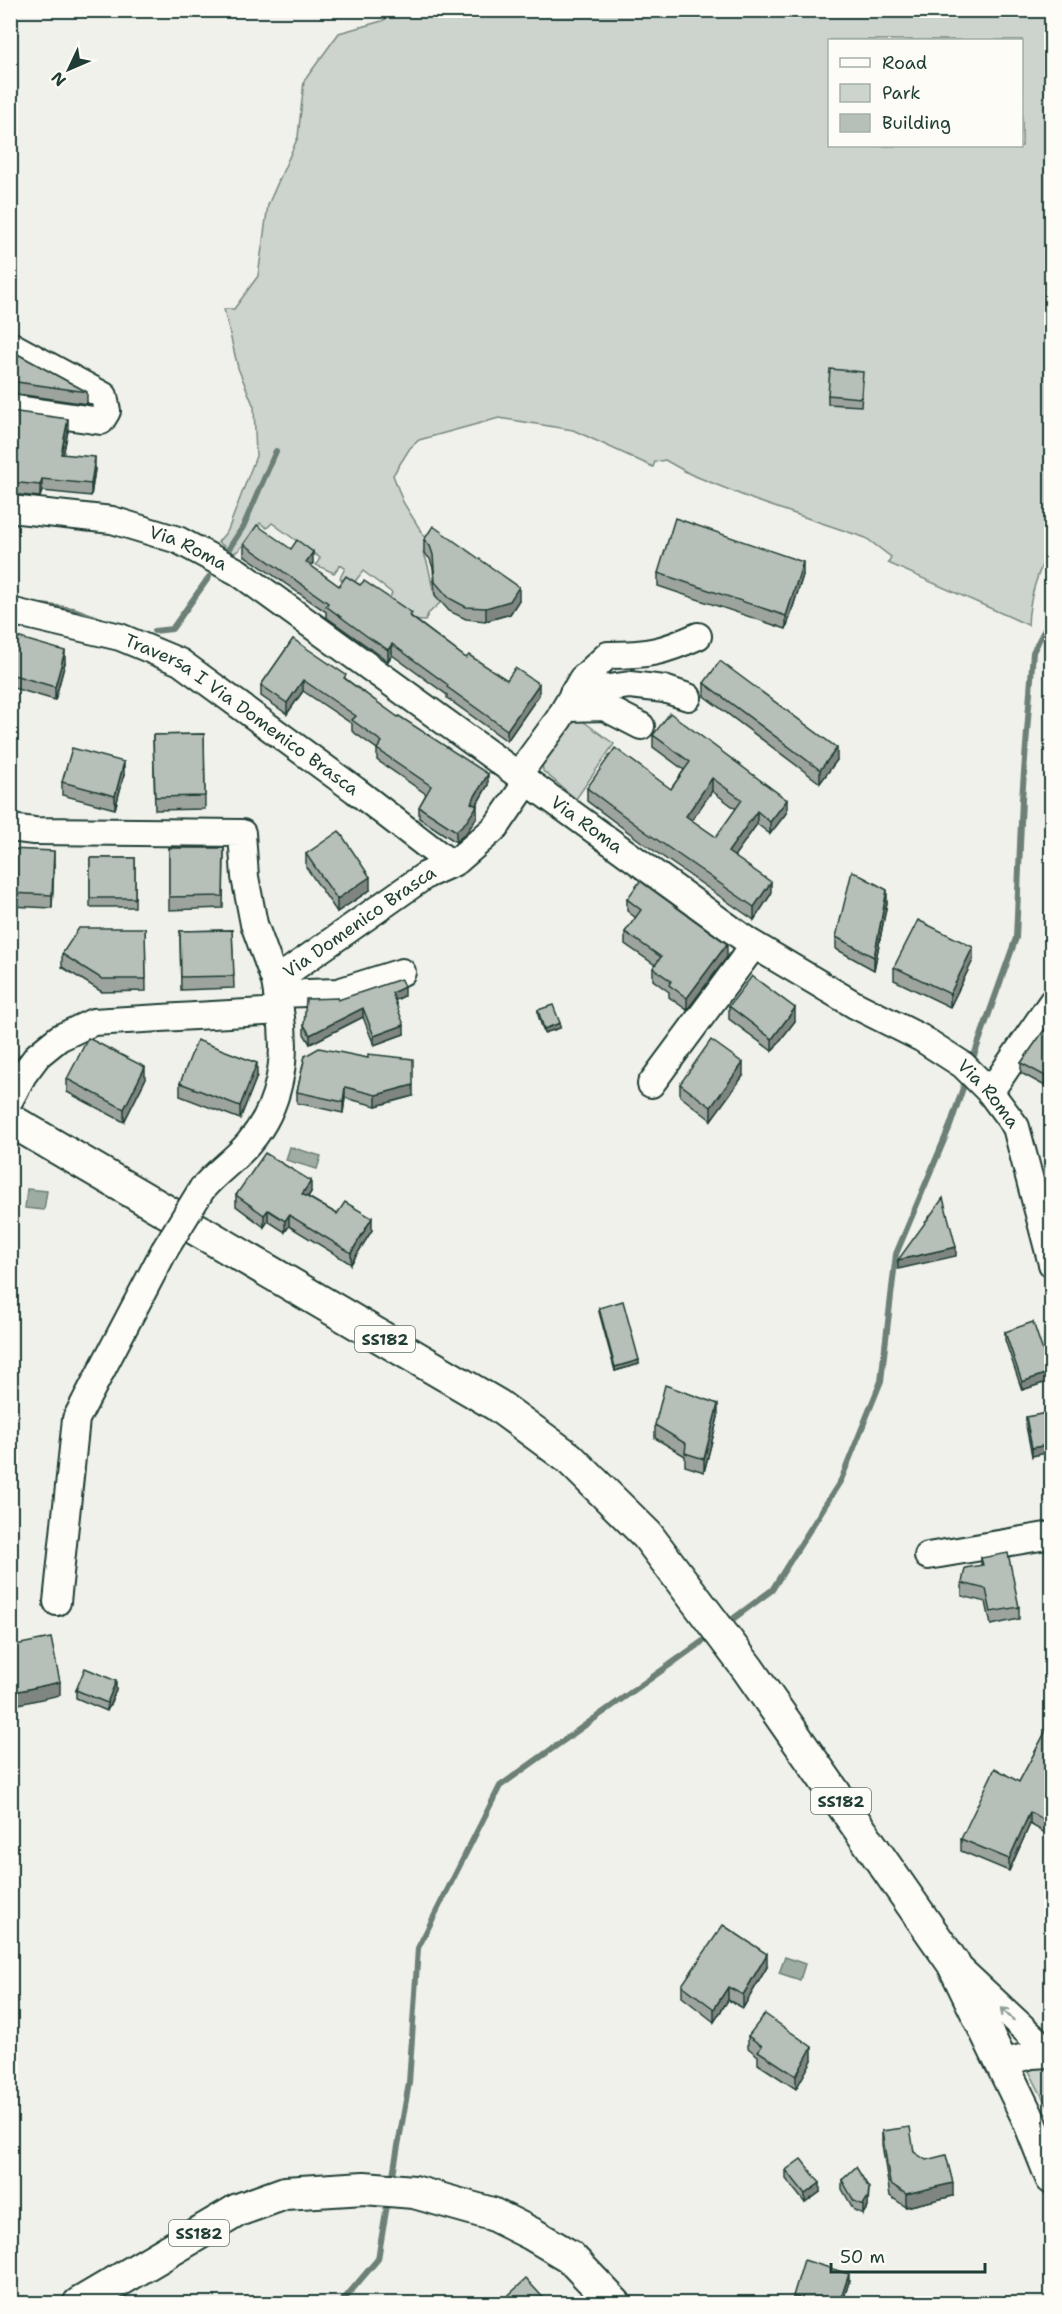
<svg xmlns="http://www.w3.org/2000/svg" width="1062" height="2314" viewBox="0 0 1062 2314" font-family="'Shantell Sans',sans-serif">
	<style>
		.green { fill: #cdd3cd; stroke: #768880; stroke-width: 1.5; fill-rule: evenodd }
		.water { fill: #9faca4; stroke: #6c8077; stroke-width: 1.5 }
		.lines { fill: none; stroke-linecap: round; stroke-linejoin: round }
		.stream { stroke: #6c8077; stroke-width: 6 }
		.minor-casing { stroke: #1f3d34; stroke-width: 30 }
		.major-casing { stroke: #1f3d34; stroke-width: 36 }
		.minor { stroke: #fdfcf7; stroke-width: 26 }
		.major { stroke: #fdfcf7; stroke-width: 32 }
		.minor-bridge-casing { stroke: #1f3d34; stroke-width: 30; stroke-linecap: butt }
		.minor-bridge { stroke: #fdfcf7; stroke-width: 26 }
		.wall { fill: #9da49e; stroke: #1f3d34; stroke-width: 1.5; fill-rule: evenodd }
		.shaded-wall { fill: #7f8681; stroke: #1f3d34; stroke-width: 1.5 }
		.building { fill: #b6bfb8; stroke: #1f3d34; stroke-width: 1.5; fill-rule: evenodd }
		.oneway { stroke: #8e9c96 }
		.labels { text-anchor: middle; stroke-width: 4.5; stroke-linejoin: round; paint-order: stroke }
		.shield { fill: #fdfcf7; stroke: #62766e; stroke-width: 1.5 }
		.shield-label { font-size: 16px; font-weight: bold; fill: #1f3d34 }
		.street-label { font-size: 18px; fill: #1f3d34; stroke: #fdfcf7 }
	</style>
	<rect width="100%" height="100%" fill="#f0f1eb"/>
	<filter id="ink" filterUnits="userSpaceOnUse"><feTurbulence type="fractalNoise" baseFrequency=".0167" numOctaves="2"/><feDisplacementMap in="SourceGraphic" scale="12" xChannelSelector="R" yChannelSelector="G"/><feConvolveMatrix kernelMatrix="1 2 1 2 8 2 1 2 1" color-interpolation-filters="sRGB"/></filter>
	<g filter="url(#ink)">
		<g class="green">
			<path d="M399 10 1051 11 1052 546C1038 569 1029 598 1028 625L888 563 891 557 866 538 754 500 690 474 665 460 655 462 653 467 573 430 499 418 419 440 410 448 393 475 403 502 428 542 423 553C433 569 428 589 440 603L428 614 425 621 408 620 387 604 392 593 363 571 350 588 340 578 345 568 340 565 334 573 316 565 320 558 272 523 267 528 260 523 239 550 234 553 218 542 228 530 256 456 254 407 238 368 224 309H234L258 276 268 205 298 137 304 81 339 33 382 21ZM830 40H1022V146H830Z"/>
			<polygon points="580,719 614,744 576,799 543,771 542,763 568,723"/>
			<polygon points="1051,2061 1051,2110 1045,2102 1026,2065"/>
		</g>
		<g class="water">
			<polygon points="290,1147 321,1156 317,1169 286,1160"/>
			<polygon points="27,1189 47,1191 44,1210 25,1208"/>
			<polygon points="785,1957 805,1964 800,1980 779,1973"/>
		</g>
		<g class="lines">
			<g class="stream">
				<polyline points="230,547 243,527 276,451"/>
				<polyline points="42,606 74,610 104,621"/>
				<polyline points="154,631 172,629 209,577"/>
				<polyline points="971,1064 1016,938 1022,799 1033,652 1052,615"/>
				<polyline points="726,1624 772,1590 841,1480 881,1381 896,1254 950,1126 966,1079"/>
				<polyline points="392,2180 409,2083 418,1948 500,1786 710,1636"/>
				<polyline points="340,2304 378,2259 388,2199"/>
			</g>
			<g class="minor-casing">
				<g id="minor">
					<polyline points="10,345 104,396 107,411 101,421 10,408"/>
					<path id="s1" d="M10 509 112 520 178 540 238 572 749 942 855 1005 921 1038 963 1065 990 1092 1016 1127 1052 1264"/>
					<path id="s2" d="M10 611 120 637 180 662 355 790 451 864"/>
					<polyline points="573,693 630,685 664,689 688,697"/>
					<polyline points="568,708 604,707 641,726"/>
					<path d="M518 775 559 719 582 679 608 655C647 655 663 652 698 636"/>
					<polyline points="10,828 34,831 242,833 245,877 254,924 275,981"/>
					<polyline points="277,994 338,992 402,972"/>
					<polyline points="651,1084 754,945"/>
					<polyline points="990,1092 1052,1002"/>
					<path id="s3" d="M10 1099 23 1075 38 1055 59 1038 93 1022 280 1011 275 981 426 875 457 861 496 827 527 782"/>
					<path d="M202 1189C216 1172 235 1160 249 1143 280 1107 288 1058 280 1011"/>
					<polyline points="928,1556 1052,1535"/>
					<polyline points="57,1602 76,1419 164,1251"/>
					<polyline points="960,1969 1052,2055"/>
					<polyline points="1002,2063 1032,2055 1049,2054"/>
				</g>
			</g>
			<g class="major-casing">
				<g id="major">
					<polyline points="10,1120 497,1405 569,1458 647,1535 748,1669 953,1963 1029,2120 1052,2178"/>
					<polyline points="79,2304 238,2210 285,2193 364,2188 414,2192 492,2214 532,2234 569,2256 615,2304"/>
				</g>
			</g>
			<use href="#minor" class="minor"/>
			<use href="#major" class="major"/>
			<g class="minor-bridge-casing">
				<polyline id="minor-bridge" points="164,1251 202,1189"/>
			</g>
			<use href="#minor-bridge" class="minor-bridge"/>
		</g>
		<g class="wall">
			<polygon points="10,350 87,392 87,404 10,393"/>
			<polygon points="863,381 861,406 828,404 828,395"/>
			<polygon points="10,411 68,431 63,454 95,469 91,496 42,491 40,497 10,494"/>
			<polygon points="424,540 519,600 510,614 486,621 466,619 449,611 435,595 433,568 430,559 424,553"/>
			<polygon points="244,544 291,549 313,563 311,566 339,586 360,585 412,617 466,658 507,680 539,695 507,741 447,698 447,695 392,655 388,661 326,617 326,612 244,555"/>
			<polygon points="658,573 803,575 786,629 658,586"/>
			<polygon points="10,635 65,663 55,700 10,687"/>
			<polygon points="293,639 346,679 488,785 476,806 477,817 467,832 456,842 419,818 419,807 426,794 377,760 377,749 352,731 352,724 303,691 287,714 261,696 261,685"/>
			<polygon points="704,683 837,760 820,783 704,696"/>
			<polygon points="204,734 205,809 155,810 153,735"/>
			<path d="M653 735 787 812 770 834 757 824 734 856 771 894 754 920 643 843 587 801V788L671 789 684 770 653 747ZM712 791 736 809 716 837 691 820Z"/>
			<polygon points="124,775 115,809 62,795 62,782"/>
			<polygon points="169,848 224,848 223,908 169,910"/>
			<polygon points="10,849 54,864 52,908 10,906"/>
			<polygon points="306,854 370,890 337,912 306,867"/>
			<rect x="90" y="858" width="45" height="49"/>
			<polygon points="627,899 727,957 687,1010 669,997 669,992 653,980 653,968 655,965 625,944 625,932 636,918 627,911"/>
			<polygon points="887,903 874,970 836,949 836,937"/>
			<polygon points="145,928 146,991 102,992 62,967 62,954"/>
			<polygon points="232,930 234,988 181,990 180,931"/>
			<polygon points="973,960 950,1007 894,980 894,967"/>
			<polygon points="404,996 395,1000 404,1034 374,1045 363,1017 310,1044 304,1034 304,1025 338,1000"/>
			<polygon points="729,1006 795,1021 772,1051 729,1019"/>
			<polygon points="538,1010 560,1028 544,1033 538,1015"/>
			<polygon points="1052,1019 1045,1086 1021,1073 1021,1063"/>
			<polygon points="305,1056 413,1096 376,1106 345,1098 343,1113 297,1103 297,1092"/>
			<polygon points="257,1076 240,1119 180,1096 180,1083"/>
			<polygon points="743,1076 711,1120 680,1096 680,1084"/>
			<polygon points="67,1079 145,1080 124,1122 67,1092"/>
			<polygon points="311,1192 308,1197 337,1214 372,1230 351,1264 289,1226 285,1232 268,1221 264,1227 236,1206 236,1195"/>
			<polygon points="599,1308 639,1364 615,1371 599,1312"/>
			<polygon points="1005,1332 1050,1381 1022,1390 1005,1340"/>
			<polygon points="1052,1412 1032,1456 1026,1426 1026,1417"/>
			<polygon points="718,1417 704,1472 685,1466 685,1456 655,1438 655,1425"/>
			<polygon points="1052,1551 1052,1584 1046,1561 1046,1552"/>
			<polygon points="981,1558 1019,1607 1019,1619 991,1625 986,1602 962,1596 962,1583 981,1565"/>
			<polygon points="76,1690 116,1690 107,1711 76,1698"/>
			<polygon points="1052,1713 1052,1837 1030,1824 1009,1871 961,1851 961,1839 1019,1782 1046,1731 1046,1723"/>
			<polygon points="767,1967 743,2008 728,2000 714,2022 682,1997 682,1985"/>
			<polygon points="748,2036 812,2060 796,2089 758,2064 758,2056 748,2048"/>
			<polygon points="882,2131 914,2152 953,2196 906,2207 890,2196 882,2144"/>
			<polygon points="786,2170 820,2192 805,2203 786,2179"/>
			<polygon points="842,2180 868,2206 863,2214 854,2210 842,2189"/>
			<polygon points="849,2282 842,2304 793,2304 793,2296"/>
		</g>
		<g class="shaded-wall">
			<polygon points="68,419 68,431 61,466 61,454"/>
			<polygon points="95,457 95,469 91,496 91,484"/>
			<polygon points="42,479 42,491 40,497 40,485"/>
			<polygon points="313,552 313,563 306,573 306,562"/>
			<polygon points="803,562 803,575 786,629 786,616"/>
			<polygon points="519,587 519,600 510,614 486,621 486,608"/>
			<polygon points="392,644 392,655 388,661 388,650"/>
			<polygon points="65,651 65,663 55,700 55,687"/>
			<polygon points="303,680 303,691 287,714 287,703"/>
			<polygon points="539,684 539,695 507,741 507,730"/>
			<polygon points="837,748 837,760 820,783 820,770"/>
			<polygon points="124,762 124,775 115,809 115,796"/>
			<polygon points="488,774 488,785 471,814 471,803"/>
			<polygon points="712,778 712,791 686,829 686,816"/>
			<polygon points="787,800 787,812 770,834 770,822"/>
			<polygon points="477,806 477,817 467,832 456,842 456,831"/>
			<polygon points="757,811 757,824 728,865 728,852"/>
			<polygon points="54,851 54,864 52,908 52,895"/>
			<polygon points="370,877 370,890 337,912 337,899"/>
			<polygon points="771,882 771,894 754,920 754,907"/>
			<polygon points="887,890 887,903 874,970 874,957"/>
			<polygon points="727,944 727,957 687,1010 687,998"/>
			<polygon points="973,947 973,960 950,1007 950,994"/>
			<polygon points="404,987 404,996 392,1002 392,993"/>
			<polygon points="363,1008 363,1017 310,1044 310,1035"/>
			<polygon points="795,1008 795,1021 772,1051 772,1039"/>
			<polygon points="560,1023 560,1028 544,1033 544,1029"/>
			<polygon points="404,1025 404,1034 374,1045 374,1036"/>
			<polygon points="257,1063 257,1076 240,1119 240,1106"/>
			<polygon points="743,1063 743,1076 711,1120 711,1107"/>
			<polygon points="1052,1063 1052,1073 1045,1086 1045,1076"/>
			<polygon points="145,1067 145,1080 124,1122 124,1109"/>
			<polygon points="413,1085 413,1096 376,1106 376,1095"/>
			<polygon points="345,1087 345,1098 343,1113 343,1102"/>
			<polygon points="311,1181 311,1192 302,1205 302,1194"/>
			<polygon points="268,1210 268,1221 264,1227 264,1215"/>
			<polygon points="289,1215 289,1226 285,1232 285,1221"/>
			<polygon points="372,1218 372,1230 351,1264 351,1253"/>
			<polygon points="956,1247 956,1256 898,1269 898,1260"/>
			<polygon points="639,1360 639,1364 615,1371 615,1367"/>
			<polygon points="1050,1372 1050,1381 1022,1390 1022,1382"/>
			<polygon points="718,1404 718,1417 704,1472 704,1459"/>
			<polygon points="1052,1444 1052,1452 1032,1456 1032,1448"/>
			<polygon points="116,1681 116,1690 107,1711 107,1703"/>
			<polygon points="60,1682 60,1695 10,1706 10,1693"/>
			<polygon points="1030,1812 1030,1824 1009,1871 1009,1859"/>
			<polygon points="767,1954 767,1967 743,2008 743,1995"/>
			<polygon points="728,1987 728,2000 714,2022 714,2009"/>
			<polygon points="812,2047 812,2060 796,2089 796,2076"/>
			<polygon points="820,2183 820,2192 805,2203 805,2194"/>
			<polygon points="953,2183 953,2196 906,2207 906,2194"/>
			<polygon points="869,2188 868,2206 863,2214 863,2205"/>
			<polygon points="849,2274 849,2282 842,2304 839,2304"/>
		</g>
		<g class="building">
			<polygon points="10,350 87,392 10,381"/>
			<polygon points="830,369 863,372 861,398 828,395"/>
			<polygon points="10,411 68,419 61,454 95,457 91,484 42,479 40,485 10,482"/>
			<polygon points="675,518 803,562 786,616 658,573"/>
			<polygon points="257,525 291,549 297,540 313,552 306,562 339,586 346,576 360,585 364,581 412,613 410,616 466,658 469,655 507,680 515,668 539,684 507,730 447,687 448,685 392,644 388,650 368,637 326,606 328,603 244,544"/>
			<polygon points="433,526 519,587 510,601 486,608 466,607 449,598 435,582 433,555 430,546 424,540"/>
			<polygon points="10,635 65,651 55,687 10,674"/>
			<polygon points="293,639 346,675 344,678 398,717 399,716 488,774 471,803 477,806 467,821 456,831 419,807 431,786 377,749 382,742 352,720 356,716 303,680 287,703 261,685"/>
			<polygon points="720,661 837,748 820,770 704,683"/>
			<path d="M670 713 787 800 770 822 757 811 728 852 771 882 754 907 643 830 587 788 615 748 671 789 690 762 653 735ZM712 778 742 800 716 837 686 816Z"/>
			<polygon points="204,734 205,796 155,797 153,735"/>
			<polygon points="72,748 124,762 115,796 62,782"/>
			<polygon points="339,831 370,877 337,899 306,854"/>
			<polygon points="169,848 224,848 223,896 169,897"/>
			<polygon points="10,849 54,851 52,895 10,893"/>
			<rect x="90" y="858" width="45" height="40"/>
			<polygon points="852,871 887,890 874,957 836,937"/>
			<polygon points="640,881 727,944 687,998 669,985 671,981 653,968 661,957 625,932 641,910 627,899"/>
			<polygon points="918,920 973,947 950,994 894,967"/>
			<polygon points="79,928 145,928 146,979 102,979 62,954"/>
			<polygon points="232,930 234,976 181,977 180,931"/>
			<polygon points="752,976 795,1008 772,1039 729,1006"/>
			<polygon points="401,979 404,987 392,993 404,1025 374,1036 363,1008 310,1035 304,1025 306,999 338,998 338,1000"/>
			<polygon points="553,1005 560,1023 544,1029 538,1010"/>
			<polygon points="1052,1019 1052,1063 1045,1076 1021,1063"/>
			<polygon points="88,1038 145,1067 124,1109 67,1079"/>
			<polygon points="197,1040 257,1063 240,1106 180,1083"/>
			<polygon points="711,1040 743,1063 711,1107 680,1084"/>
			<polygon points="319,1048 368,1058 368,1054 413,1059 413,1085 376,1095 345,1087 343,1102 297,1092 305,1056"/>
			<polygon points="265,1153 311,1181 302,1194 337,1214 345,1202 372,1218 351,1253 289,1215 285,1221 268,1210 264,1215 236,1195"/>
			<polygon points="943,1198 956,1247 898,1260"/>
			<polygon points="623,1301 639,1360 615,1367 599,1308"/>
			<polygon points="1033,1322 1050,1372 1022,1382 1005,1332"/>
			<polygon points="665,1385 718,1404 704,1459 685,1453 686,1444 655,1425"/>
			<polygon points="1052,1412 1052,1444 1032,1448 1026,1417"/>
			<polygon points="1052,1551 1052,1575 1046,1552"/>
			<polygon points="1008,1553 1019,1607 991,1612 986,1589 962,1583 965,1568 983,1565 981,1558"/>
			<polygon points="51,1638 60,1682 10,1693 10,1646"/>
			<polygon points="85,1668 116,1681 107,1703 76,1690"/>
			<polygon points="1052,1713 1052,1825 1030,1812 1009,1859 961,1839 995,1768 1019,1782 1049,1725 1046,1723"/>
			<polygon points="723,1925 767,1954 743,1995 728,1987 714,2009 682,1985"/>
			<polygon points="765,2014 812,2047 796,2076 758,2051 762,2046 748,2036"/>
			<polygon points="910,2127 914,2152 926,2160 946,2155 953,2183 906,2194 890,2183 882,2131"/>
			<polygon points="801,2159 820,2183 805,2194 786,2170"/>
			<polygon points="856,2167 869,2188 868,2197 863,2205 854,2201 842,2180"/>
			<polygon points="804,2260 849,2274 839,2304 817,2304 793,2296"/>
			<polygon points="526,2279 549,2304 501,2304 500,2303"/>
		</g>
		<defs><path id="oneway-shaft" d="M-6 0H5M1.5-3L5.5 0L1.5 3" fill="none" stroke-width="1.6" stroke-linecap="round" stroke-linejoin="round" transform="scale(1.5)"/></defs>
		<use class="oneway" href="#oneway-shaft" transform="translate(1007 2014) rotate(-137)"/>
	</g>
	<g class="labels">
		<g class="shield">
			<rect x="355" y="1326" width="60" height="26" rx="4.5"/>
			<rect x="811" y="1788" width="60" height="26" rx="4.5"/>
			<rect x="169" y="2220" width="60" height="26" rx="4.5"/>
		</g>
		<g class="shield-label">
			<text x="385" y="1345">SS182</text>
			<text x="841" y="1807">SS182</text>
			<text x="199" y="2239">SS182</text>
		</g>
		<g class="street-label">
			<text dy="6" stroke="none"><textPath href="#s1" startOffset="184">Via Roma</textPath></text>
			<text dy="6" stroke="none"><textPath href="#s2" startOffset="258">Traversa I Via Domenico Brasca</textPath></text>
			<text dy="6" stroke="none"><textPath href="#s1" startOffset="670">Via Roma</textPath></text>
			<text dy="6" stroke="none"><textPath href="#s3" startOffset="438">Via Domenico Brasca</textPath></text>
			<text dy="6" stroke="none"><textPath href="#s1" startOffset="1156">Via Roma</textPath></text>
		</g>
	</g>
	<rect width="1062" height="2314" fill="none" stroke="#fdfcf7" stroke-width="36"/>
	<rect x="18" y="18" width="1026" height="2278" fill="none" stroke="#1f3d34" stroke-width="2" filter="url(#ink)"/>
	<rect x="828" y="39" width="195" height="108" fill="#fdfcf7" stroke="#a4b0a9" stroke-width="1.5"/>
	<rect x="840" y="58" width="30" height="9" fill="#fdfcf7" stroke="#a4b0a9" stroke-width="1.5"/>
	<text x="882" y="69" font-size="18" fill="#1f3d34">Road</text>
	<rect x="840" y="84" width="30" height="18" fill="#cdd3cd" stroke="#a4b0a9" stroke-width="1.5"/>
	<text x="882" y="99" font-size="18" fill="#1f3d34">Park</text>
	<rect x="840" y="114" width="30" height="18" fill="#b6bfb8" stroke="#a4b0a9" stroke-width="1.5"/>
	<text x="882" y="129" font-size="18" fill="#1f3d34">Building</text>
	<g transform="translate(69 69) rotate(226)" stroke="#fdfcf7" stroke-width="4.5" paint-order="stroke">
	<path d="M0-4.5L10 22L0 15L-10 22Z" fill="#1f3d34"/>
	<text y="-9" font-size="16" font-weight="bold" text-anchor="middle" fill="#1f3d34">N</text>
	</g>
	<path d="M831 2263v9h154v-9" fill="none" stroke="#1f3d34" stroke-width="3"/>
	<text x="840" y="2263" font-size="18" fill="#1f3d34" stroke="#fdfcf7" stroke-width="4.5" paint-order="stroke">50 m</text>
</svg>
